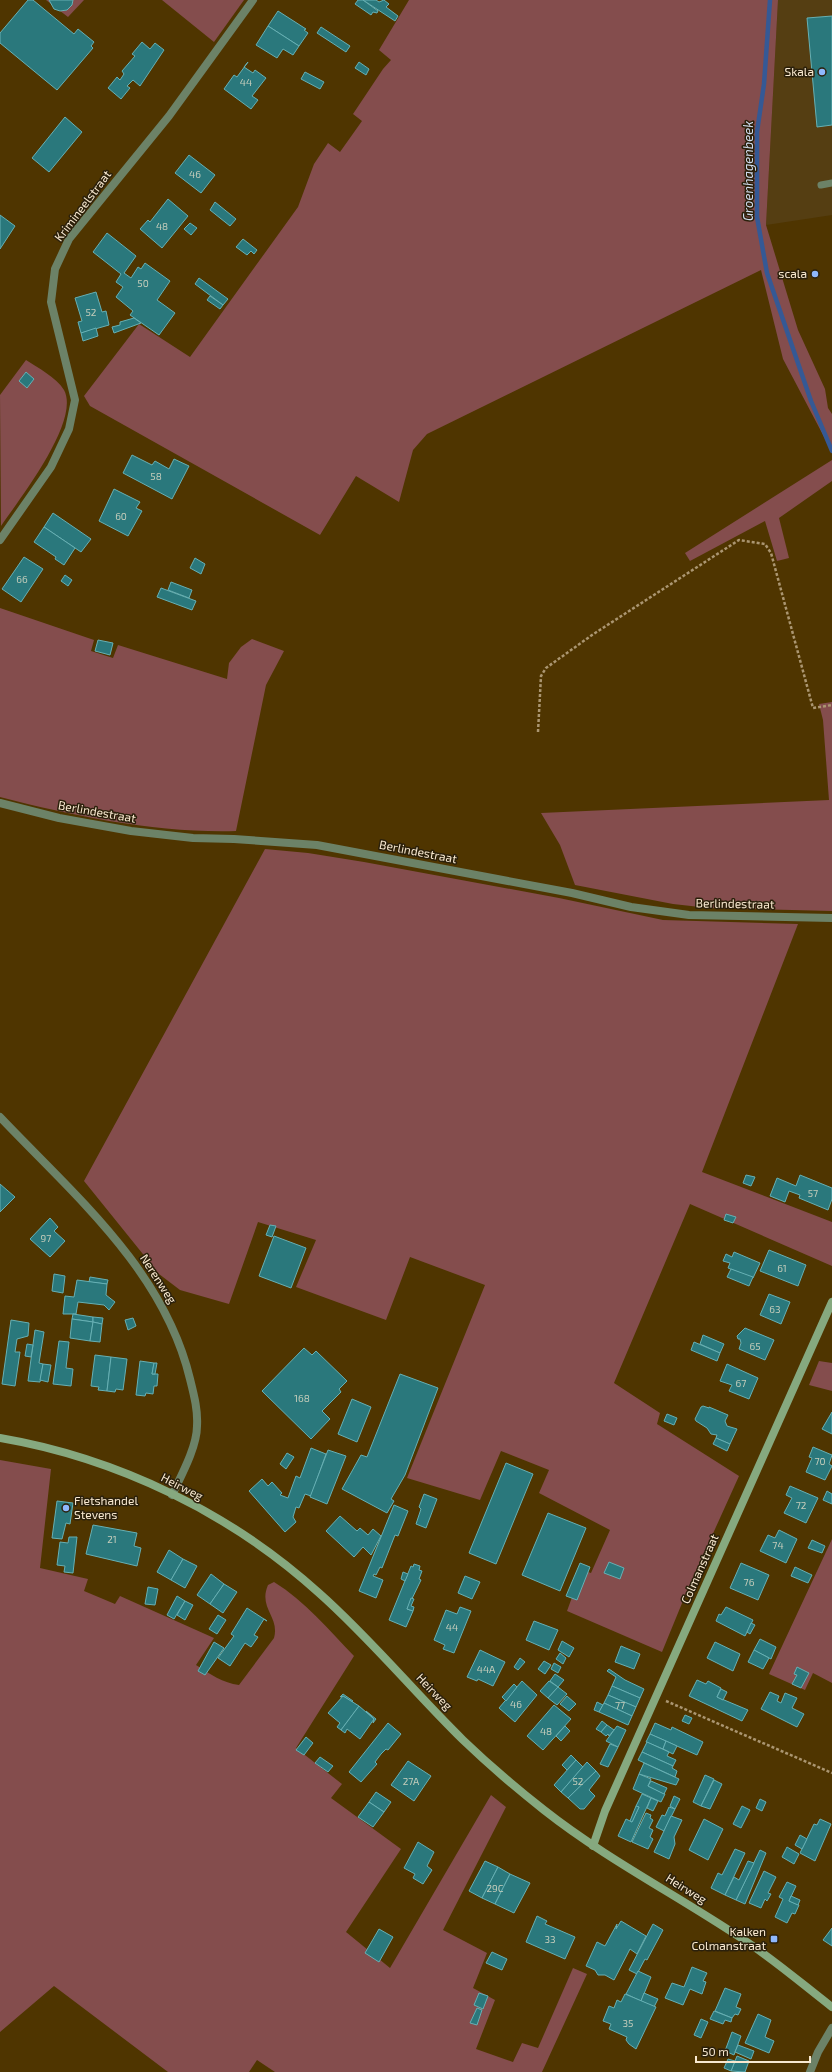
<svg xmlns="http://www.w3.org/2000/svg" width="832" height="2072" viewBox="0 0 832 2072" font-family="'Exo 2',sans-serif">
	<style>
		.built { fill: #553e12 }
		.green { fill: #844d4d }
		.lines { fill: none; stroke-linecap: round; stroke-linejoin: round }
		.stream { stroke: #355995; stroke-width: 4.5 }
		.building { fill: #2a787c; stroke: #66b0b4 }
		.path { stroke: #ab9671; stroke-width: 2.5; stroke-dasharray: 3 2; stroke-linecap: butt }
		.service { stroke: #6c8267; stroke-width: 7 }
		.minor { stroke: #6c8267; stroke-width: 8 }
		.secondary { stroke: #86a97f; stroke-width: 8 }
		.poi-dot { fill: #8fb8fd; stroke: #2b200b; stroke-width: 1.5 }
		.labels { text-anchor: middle; stroke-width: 3; stroke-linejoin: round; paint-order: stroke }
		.number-label { font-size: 10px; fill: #c5cdbb }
		.poi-label { font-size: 12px; fill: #f9e9d0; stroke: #2b200b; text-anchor: end }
		.street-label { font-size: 12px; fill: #f9e9d0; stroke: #2b200b }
		.water-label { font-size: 13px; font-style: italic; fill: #d1dcee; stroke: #2b200b }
	</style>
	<rect width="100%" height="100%" fill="#4f3500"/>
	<polygon class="built" points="778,0 832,0 832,215 766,225"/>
	<g class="green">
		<polygon points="46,0 84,0 68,17"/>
		<polygon points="162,0 244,0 214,42"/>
		<polygon points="409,0 778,0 766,225 798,330 825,389 828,408 832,414 832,452 783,359 761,270 427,434 413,450 399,502 356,476 320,535 90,406 84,396 139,324 190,357 298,207 314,164 328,143 340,152 362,121 353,114 383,69 391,60 379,50"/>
		<path d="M26 360C38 368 56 377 64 390 81 421 18 501 1 526L0 395Z"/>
		<polygon points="832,460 832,481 779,518 789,558 777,561 765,521 690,561 685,553"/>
		<path d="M0 608 94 640 91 651 113 658 118 645 227 679 229 663 241 647 252 639 284 651 266 685 236 831C156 833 78 817 0 797Z"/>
		<polygon points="832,702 832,911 709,908 673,904 575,885 560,845 541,813 829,800 823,720 819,704"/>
		<polygon points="265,849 308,853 364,862 559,898 663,920 798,924 702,1172 832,1222 832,1266 690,1204 614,1383 660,1413 657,1424 739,1476 687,1591 662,1652 567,1611 582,1570 591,1573 610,1530 539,1493 549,1470 501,1451 480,1500 407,1478 485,1285 410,1257 386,1320 296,1287 316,1240 258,1222 229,1304 180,1290 159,1274 84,1181"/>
		<polygon points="819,1361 832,1363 832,1391 809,1385"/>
		<path d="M0 1460 51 1469 40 1568 88 1579 84 1591 115 1604 120 1596 214 1638 196 1665C210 1674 223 1683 239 1685L274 1638C280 1617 258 1608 268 1585L274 1582C305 1601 329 1630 354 1656L296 1748 342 1784 331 1798 401 1849 346 1932 390 1968 491 1795 506 1807 443 1930 487 1953 473 1988 495 2000 476 2049 513 2062 522 2043 538 2048 573 1968 587 1974 542 2072H275L257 2060 249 2072H168L54 1986 0 2032Z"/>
		<polygon points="832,1539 832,1683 813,1673 805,1690 769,1674"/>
	</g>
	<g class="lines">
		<polyline class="stream" points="770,0 764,84 757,132 757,217 767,273 811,401 832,451"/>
	</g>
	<g class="building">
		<polygon points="28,0 33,0 74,34 78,29 94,42 91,46 93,48 57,90 0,43 0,33"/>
		<polygon points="49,0 73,0 72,5 67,10 60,11 54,9"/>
		<polygon points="358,0 363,0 378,11 377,13 373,12 371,15 355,4"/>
		<polygon points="363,0 376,0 379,2 384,0 389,4 386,7 398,16 395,21"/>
		<polygon points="278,11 306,29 304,30 308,33 299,46 268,26"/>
		<polygon points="832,16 832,125 817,127 807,18"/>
		<polygon points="268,26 299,46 293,55 283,49 277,58 256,45"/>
		<polygon points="321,27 350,46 346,52 317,33"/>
		<polygon points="142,42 150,49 155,43 164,50 140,86 133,80 127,86 130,88 121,99 108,88 117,77 120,80 124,74 122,71 135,56 132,54"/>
		<polygon points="248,62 244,67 253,73 255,70 266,78 252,96 258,100 251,109 224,89 234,75 237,77"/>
		<polygon points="359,62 369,69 366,75 355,68"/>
		<polygon points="305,72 324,82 320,89 301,79"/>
		<polygon points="65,117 82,132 49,172 32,158"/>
		<polygon points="189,155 215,175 201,193 175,173"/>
		<polygon points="168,199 188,216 162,248 140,229 148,220 150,222"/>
		<polygon points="215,202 236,219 230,226 210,210"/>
		<polygon points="0,215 15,226 0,249"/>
		<polygon points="190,223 197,228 191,235 184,229"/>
		<polygon points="107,233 136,256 124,273 131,278 138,267 141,269 145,263 170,281 157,300 175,313 159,335 130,315 133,311 116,297 123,287 116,282 121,274 93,252"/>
		<polygon points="243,239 257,250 254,254 251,251 247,255 236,247"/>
		<polygon points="199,278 228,299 223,305 195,284"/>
		<polygon points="96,292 102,312 106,311 109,325 81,333 78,322 82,321 75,298"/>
		<polygon points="210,296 223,305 220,309 207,300"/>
		<polygon points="134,318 141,323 114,333 112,327 120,325 120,322"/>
		<polygon points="96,328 98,336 83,341 81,333"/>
		<polygon points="26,372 34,379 27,388 19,381"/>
		<polygon points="132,455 152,465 155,461 169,469 174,459 189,466 172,499 123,473"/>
		<polygon points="114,489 140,502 136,508 142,511 128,536 99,521"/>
		<polygon points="53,513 91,539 81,552 44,527"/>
		<polygon points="44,527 75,548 64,565 55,559 56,557 34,542"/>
		<polygon points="24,557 43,569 21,602 2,589"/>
		<polygon points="195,558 205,564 201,574 190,568"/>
		<polygon points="65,575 72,580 68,586 61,581"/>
		<polygon points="171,582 192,590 189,598 168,590"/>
		<polygon points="161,588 196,601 192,610 157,597"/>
		<polygon points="98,640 113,643 110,655 95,651"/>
		<polygon points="746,1175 755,1177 751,1186 743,1183"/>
		<polygon points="800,1175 832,1188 832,1199 828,1210 799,1198 800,1195 789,1191 785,1202 770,1196 777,1178 796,1186"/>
		<polygon points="0,1184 15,1197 0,1212"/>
		<polygon points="726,1214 736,1217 733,1223 724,1220"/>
		<polygon points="50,1218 58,1227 54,1231 65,1241 50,1257 30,1239"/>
		<polygon points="270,1225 276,1226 272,1237 266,1235"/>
		<polygon points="274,1236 306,1248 291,1288 259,1276"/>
		<polygon points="769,1250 806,1265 798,1286 760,1271"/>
		<polygon points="734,1252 760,1263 753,1278 728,1268 730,1263 723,1261 726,1254 732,1257"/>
		<polygon points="731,1269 753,1277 749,1286 727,1277"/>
		<polygon points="54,1274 65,1276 63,1293 52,1291"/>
		<polygon points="90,1277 108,1280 107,1284 89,1282"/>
		<polygon points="77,1280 107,1284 106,1295 115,1302 109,1310 104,1305 78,1302 76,1314 63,1314 65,1296 74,1297"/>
		<polygon points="769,1294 790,1302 781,1324 760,1315"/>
		<polygon points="73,1314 93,1317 93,1322 72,1319"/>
		<polygon points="93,1317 103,1318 102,1324 93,1322"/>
		<polygon points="133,1318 136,1326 128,1330 125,1320"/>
		<polygon points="72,1319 93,1322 90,1341 70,1338"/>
		<polygon points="11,1320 29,1323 28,1336 17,1339 15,1352 20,1352 15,1386 2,1384"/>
		<polygon points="93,1322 102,1324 100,1342 90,1341"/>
		<polygon points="745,1328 774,1340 765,1360 739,1349 741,1343 740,1339 738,1339 737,1336"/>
		<polygon points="35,1330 44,1332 39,1363 43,1364 40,1382 28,1381"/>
		<polygon points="703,1335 724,1344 720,1353 700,1344"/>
		<polygon points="59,1341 69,1342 66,1368 73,1369 71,1386 53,1384"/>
		<polygon points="694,1342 720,1353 717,1361 691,1350"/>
		<polygon points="27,1344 33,1345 31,1357 25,1356"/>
		<polygon points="304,1348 312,1355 316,1351 347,1381 339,1389 341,1392 322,1411 330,1419 311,1439 262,1391"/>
		<polygon points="95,1355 111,1357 107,1391 98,1390 99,1387 91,1386"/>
		<polygon points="111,1357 127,1359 123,1390 116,1389 115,1392 107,1391"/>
		<polygon points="140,1361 154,1363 152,1374 158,1374 157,1386 154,1386 153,1394 146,1393 145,1396 136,1395"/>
		<polygon points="154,1363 157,1363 155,1374 152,1374"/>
		<polygon points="43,1364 51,1365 48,1382 40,1380"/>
		<polygon points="727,1364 758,1378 749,1399 729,1391 732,1385 720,1381"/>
		<polygon points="400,1374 438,1388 405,1475 391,1499 394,1501 387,1513 342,1489 361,1455 367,1457"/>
		<polygon points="352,1399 371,1407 357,1442 338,1434"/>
		<polygon points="703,1406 709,1408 709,1407 728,1415 725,1421 727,1426 737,1429 730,1444 716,1438 717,1435 711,1434 707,1428 696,1421 695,1419 701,1407"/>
		<polygon points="832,1412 832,1434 822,1429"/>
		<polygon points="667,1414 677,1418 674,1425 664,1421"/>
		<polygon points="716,1438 730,1444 727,1451 713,1444"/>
		<polygon points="813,1447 832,1455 829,1464 832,1466 825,1480 806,1472 812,1458 809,1457"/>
		<polygon points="311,1448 326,1454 311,1496 305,1494 299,1508 296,1507 293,1517 296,1522 285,1532 249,1491 262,1479 268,1486 272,1482 282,1493 280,1495 288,1498 296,1476 300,1478"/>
		<polygon points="328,1450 346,1456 327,1504 310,1497"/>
		<polygon points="287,1453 294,1457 286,1469 280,1464"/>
		<polygon points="506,1463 533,1474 496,1564 469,1553"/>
		<polygon points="790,1486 818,1498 806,1523 784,1513 792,1498 786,1495"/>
		<polygon points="827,1491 832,1494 832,1504 823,1500"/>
		<polygon points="424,1494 437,1499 426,1528 416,1524 421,1509 419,1507"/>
		<polygon points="57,1501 73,1503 70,1524 66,1523 62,1539 52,1538"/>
		<polygon points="394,1505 408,1511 398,1536 395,1535 382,1568 380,1567 376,1575 374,1574 373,1576 383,1580 376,1598 359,1591"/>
		<polygon points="548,1513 586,1528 560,1591 522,1575"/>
		<polygon points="340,1516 357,1531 360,1528 368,1535 373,1529 381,1536 371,1555 363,1547 354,1557 326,1531"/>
		<polygon points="93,1525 137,1533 134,1546 141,1548 137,1566 86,1554"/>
		<polygon points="779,1530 797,1539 786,1563 760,1551 768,1535 775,1538"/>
		<polygon points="69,1537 77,1537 73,1573 64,1572 65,1566 57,1565 60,1542 68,1543"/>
		<polygon points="812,1540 825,1546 822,1553 808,1548"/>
		<polygon points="169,1550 183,1559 171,1580 157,1572"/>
		<polygon points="183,1559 197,1566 185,1588 171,1580"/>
		<polygon points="609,1562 624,1568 620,1579 604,1573"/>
		<polygon points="580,1563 590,1567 577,1600 566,1596"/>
		<polygon points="741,1563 769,1575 758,1600 730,1588"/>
		<polygon points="414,1564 420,1566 419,1570 422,1571 419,1579 421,1580 407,1609 413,1611 406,1627 389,1620 411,1566 413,1567"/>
		<polygon points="795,1567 812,1575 808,1583 791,1576"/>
		<polygon points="403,1572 408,1574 405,1581 401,1579"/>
		<polygon points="211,1574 224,1584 210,1604 197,1595"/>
		<polygon points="465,1576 480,1582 472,1599 458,1593"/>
		<polygon points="224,1584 237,1592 223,1613 210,1604"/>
		<polygon points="148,1587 158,1589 155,1605 145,1604"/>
		<polygon points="177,1596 185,1601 174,1619 167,1615"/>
		<polygon points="411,1598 414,1599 411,1606 414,1607 413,1611 407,1609"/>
		<polygon points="185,1601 193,1605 185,1620 177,1615"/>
		<polygon points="460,1607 471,1611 454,1653 443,1649 445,1645 434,1640 446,1610 457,1614"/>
		<polygon points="726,1607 753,1620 745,1636 716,1621 719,1614 721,1615"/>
		<polygon points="247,1608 267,1621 264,1619 254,1635 258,1637 251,1647 245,1643 230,1666 218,1658 234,1636 231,1634"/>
		<polygon points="218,1615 226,1620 217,1634 209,1629"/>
		<polygon points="534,1621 558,1630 549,1650 526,1640"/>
		<polygon points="751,1623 755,1625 750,1634 747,1632"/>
		<polygon points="760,1639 776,1647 771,1659 754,1650"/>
		<polygon points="562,1641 574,1648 569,1657 558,1650"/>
		<polygon points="214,1642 224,1648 205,1675 198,1671"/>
		<polygon points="715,1642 740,1654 733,1671 707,1658"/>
		<polygon points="621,1646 640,1654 634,1669 615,1662"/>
		<polygon points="480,1650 505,1662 493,1686 478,1679 477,1681 467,1677"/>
		<polygon points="754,1650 769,1658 763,1669 748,1662"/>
		<polygon points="560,1653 566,1658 563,1664 556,1659"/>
		<polygon points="520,1658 525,1662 518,1670 514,1667"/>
		<polygon points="544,1661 551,1665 545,1674 538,1669"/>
		<polygon points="554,1663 561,1667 558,1673 551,1669"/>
		<polygon points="797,1667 809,1673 801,1688 792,1684 797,1675 794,1674"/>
		<polygon points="609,1669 625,1680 644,1689 640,1698 612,1686 616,1677 607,1671"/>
		<polygon points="555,1674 564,1680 558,1687 550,1681"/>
		<polygon points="697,1680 706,1684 708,1681 721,1688 717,1697 748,1710 742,1721 689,1696"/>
		<polygon points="522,1681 537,1695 515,1722 499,1708"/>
		<polygon points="549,1681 558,1687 548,1698 540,1691"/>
		<polygon points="514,1684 517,1687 506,1701 502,1697"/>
		<polygon points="612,1686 640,1698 636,1707 608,1695"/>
		<polygon points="558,1687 567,1694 557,1705 548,1698"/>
		<polygon points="721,1689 727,1692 723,1700 717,1697"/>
		<polygon points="770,1692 779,1696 777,1701 781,1703 785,1693 797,1698 792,1708 804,1714 797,1727 761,1709"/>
		<polygon points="343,1694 353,1701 352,1702 343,1696 340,1697"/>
		<polygon points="608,1695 636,1707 632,1716 604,1703"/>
		<polygon points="343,1696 359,1706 341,1730 337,1727 340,1723 328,1713"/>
		<polygon points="567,1696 576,1704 569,1711 560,1704"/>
		<polygon points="597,1702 603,1705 599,1712 594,1710"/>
		<polygon points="604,1703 632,1716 628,1725 599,1712"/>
		<polygon points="554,1705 571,1719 543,1750 527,1736"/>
		<polygon points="359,1706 374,1719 360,1739 347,1729 345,1733 341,1730"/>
		<polygon points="366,1711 376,1719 373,1723 374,1719"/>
		<polygon points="685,1715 692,1718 689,1724 682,1721"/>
		<polygon points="602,1721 607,1725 601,1732 596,1729"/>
		<polygon points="388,1723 401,1734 388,1750 386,1749 381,1754 375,1762 377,1764 361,1782 349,1772"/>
		<polygon points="655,1723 671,1730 672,1727 703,1742 697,1755 650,1734"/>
		<polygon points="607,1725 614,1730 609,1736 608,1734 606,1736 601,1732"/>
		<polygon points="565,1726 570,1731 561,1741 556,1736"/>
		<polygon points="617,1726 626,1730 618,1747 606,1741"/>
		<polygon points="650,1734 666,1741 663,1749 646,1742"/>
		<polygon points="306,1737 313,1743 304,1755 296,1750"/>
		<polygon points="666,1741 677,1746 673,1754 663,1749"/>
		<polygon points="647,1742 669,1752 667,1756 676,1760 673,1766 642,1752"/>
		<polygon points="610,1744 618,1747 608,1767 600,1764"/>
		<polygon points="642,1752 673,1766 672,1768 677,1771 675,1777 638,1760"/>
		<polygon points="571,1755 576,1760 567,1770 562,1765"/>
		<polygon points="320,1757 333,1766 328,1772 315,1763"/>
		<polygon points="576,1760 583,1767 561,1792 554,1785"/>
		<polygon points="408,1761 431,1776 414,1801 391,1785"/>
		<polygon points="587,1762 596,1771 568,1798 561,1792"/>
		<polygon points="644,1763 679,1779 676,1785 639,1774"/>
		<polygon points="596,1771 600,1776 589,1790 595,1796 584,1809 580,1809 568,1798"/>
		<polygon points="639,1774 651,1779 648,1786 665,1794 661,1802 633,1789"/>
		<polygon points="705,1775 714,1779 701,1806 693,1802"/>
		<polygon points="714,1780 722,1784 710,1809 701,1806"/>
		<polygon points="651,1781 667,1788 664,1794 648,1786"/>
		<polygon points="376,1792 391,1802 384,1812 369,1802"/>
		<polygon points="642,1794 651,1798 631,1842 618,1836 626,1819 632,1822 639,1807 636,1806"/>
		<polygon points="674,1796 680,1799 675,1809 670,1806"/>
		<polygon points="651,1798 658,1801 653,1811 647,1808"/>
		<polygon points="760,1799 766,1802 762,1811 756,1808"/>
		<polygon points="369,1802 384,1812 373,1827 358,1817"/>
		<polygon points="636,1806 639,1807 632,1822 630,1821"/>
		<polygon points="742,1806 750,1810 741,1828 733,1824"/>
		<polygon points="669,1807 675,1809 664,1831 656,1827 662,1815 665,1816"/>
		<polygon points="646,1813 651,1815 650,1818 653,1820 649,1828 653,1830 650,1837 653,1839 648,1849 632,1842"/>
		<polygon points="671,1816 682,1820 674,1837 675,1844 669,1859 654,1852"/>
		<polygon points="704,1819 723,1829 708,1860 689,1850"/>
		<polygon points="820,1819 831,1824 815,1861 800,1853 814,1824 817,1825"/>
		<polygon points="800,1835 807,1839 802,1849 795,1845"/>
		<polygon points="418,1842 434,1852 427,1866 432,1870 423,1884 413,1878 415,1874 404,1868"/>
		<polygon points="787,1847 799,1854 794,1864 782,1857"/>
		<polygon points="735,1849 745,1853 725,1895 711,1888 718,1873 722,1875"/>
		<polygon points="760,1850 766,1853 745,1904 736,1900"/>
		<polygon points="485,1861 498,1867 482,1898 469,1891"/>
		<polygon points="748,1861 754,1863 736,1900 725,1895 734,1877 739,1880"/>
		<polygon points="498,1867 510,1874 495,1904 482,1898"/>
		<polygon points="764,1871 776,1877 768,1893 771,1894 767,1901 765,1899 761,1908 749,1903"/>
		<polygon points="510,1874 530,1883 514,1913 495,1904"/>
		<polygon points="787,1882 796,1886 789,1901 799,1905 795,1914 792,1913 787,1923 775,1917 783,1899 779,1897"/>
		<polygon points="791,1896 800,1900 798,1905 789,1901"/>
		<polygon points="537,1916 547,1921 545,1924 575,1937 565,1959 526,1942"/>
		<polygon points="621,1921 646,1936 637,1954 630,1949 614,1980 605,1975 598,1975 595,1970 586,1966 597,1942 605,1946 617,1924 616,1929"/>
		<polygon points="653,1924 663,1930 647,1960 645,1959 637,1974 629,1970"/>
		<polygon points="832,1928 832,1946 823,1940"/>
		<polygon points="379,1929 393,1937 379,1962 365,1953"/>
		<polygon points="492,1952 507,1959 502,1970 486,1963"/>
		<polygon points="692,1967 707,1973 703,1981 706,1982 702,1994 690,1989 683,2005 665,1998 672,1983 684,1987"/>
		<polygon points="638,1971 651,1977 641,2001 626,1994"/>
		<polygon points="725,1988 741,1994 736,2007 741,2009 738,2015 735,2014 732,2018 715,2011"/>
		<polygon points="479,1993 488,1996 483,2009 474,2005"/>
		<polygon points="644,1993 658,1999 654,2007 641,2001"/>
		<polygon points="625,1994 656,2007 636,2049 629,2044 626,2040 627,2037 609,2029 611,2024 603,2021 609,2006 614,2008 617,2000 621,2002"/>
		<polygon points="477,2008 482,2010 477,2025 470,2023"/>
		<polygon points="714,2011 732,2018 731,2022 725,2020 723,2024 710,2019"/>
		<polygon points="758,2014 771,2020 765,2037 774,2041 769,2053 745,2043"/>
		<polygon points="701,2019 708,2022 701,2038 694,2035"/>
		<polygon points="732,2032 741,2036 734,2055 725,2051"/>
		<polygon points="738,2045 754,2051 751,2059 735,2052"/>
		<polygon points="737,2056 749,2061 745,2072 731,2071"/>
		<polygon points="728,2059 735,2061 731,2071 724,2068"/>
	</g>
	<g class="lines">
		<g class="path">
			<polyline points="538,732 541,676 546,668 592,635 739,540 765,544 771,553 813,708 832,705"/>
			<polyline points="666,1701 832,1773"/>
		</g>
		<polyline class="service" points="821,185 832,183"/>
		<g class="minor">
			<polyline points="0,540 51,467 69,429 75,400 51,302 55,269 69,239 169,116 253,0"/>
			<polyline points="0,803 59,818 131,831 193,838 234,839 317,845 572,893 631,907 689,915 832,918"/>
			<path d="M0 1117C74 1195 164 1270 190 1379 194 1395 198 1410 197 1426 197 1447 181 1476 172 1495"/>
			<polyline points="810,2072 818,2052 832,2028"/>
		</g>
		<g class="secondary">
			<path d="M0 1438C117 1458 231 1513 319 1593 370 1638 414 1692 463 1740 488 1764 516 1788 544 1810 605 1858 673 1893 738 1936 771 1957 801 1983 832 2007"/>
			<polyline points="593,1846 605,1811 832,1302"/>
		</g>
	</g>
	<g class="poi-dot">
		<circle cx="822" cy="72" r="4"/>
		<circle cx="815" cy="274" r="4"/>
		<circle cx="66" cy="1508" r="4"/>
		<rect x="770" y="1935" width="8" height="8" rx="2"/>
	</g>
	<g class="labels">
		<g class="number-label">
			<text x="246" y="86">44</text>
			<text x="195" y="178">46</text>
			<text x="162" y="230">48</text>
			<text x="143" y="287">50</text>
			<text x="91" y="316">52</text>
			<text x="156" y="480">58</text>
			<text x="121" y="520">60</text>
			<text x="22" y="583">66</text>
			<text x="813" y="1197">57</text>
			<text x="46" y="1242">97</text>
			<text x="782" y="1272">61</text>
			<text x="775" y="1313">63</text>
			<text x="755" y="1350">65</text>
			<text x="741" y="1387">67</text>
			<text x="302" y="1402">168</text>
			<text x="820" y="1465">70</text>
			<text x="801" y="1509">72</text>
			<text x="112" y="1543">21</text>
			<text x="778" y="1549">74</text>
			<text x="749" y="1586">76</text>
			<text x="452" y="1631">44</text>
			<text x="486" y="1673">44A</text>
			<text x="516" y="1708">46</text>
			<text x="620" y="1709">77</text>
			<text x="546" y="1735">48</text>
			<text x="411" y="1785">27A</text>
			<text x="578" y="1785">52</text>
			<text x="495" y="1892">29C</text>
			<text x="550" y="1943">33</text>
			<text x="628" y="2027">35</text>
		</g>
		<g class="poi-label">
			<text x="814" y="76">Skala</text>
			<text x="807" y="278">scala</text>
			<text x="74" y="1505" text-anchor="start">Fietshandel<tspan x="74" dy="14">Stevens</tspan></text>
			<text x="766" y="1936">Kalken<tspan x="766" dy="14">Colmanstraat</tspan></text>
		</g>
		<g class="street-label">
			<text transform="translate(83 206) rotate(-53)" y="4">Krimineelstraat</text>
			<text transform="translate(97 812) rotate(10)" y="4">Berlindestraat</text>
			<text transform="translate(418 852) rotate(11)" y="4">Berlindestraat</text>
			<text transform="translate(735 904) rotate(1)" y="4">Berlindestraat</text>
			<text transform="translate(158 1279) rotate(57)" y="4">Nerenweg</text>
			<text transform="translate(182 1487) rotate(27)" y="4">Heirweg</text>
			<text transform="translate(700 1569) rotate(-66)" y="4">Colmanstraat</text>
			<text transform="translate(434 1692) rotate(46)" y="4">Heirweg</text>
			<text transform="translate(686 1889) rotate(32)" y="4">Heirweg</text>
		</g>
		<g class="water-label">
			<text transform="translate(748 171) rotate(-90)" y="5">Groenhagenbeek</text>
		</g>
	</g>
	<path d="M696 2056v6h114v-6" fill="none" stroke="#f9e9d0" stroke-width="2"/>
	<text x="702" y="2056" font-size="12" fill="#f9e9d0" stroke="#2b200b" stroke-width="3" paint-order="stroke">50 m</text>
</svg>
